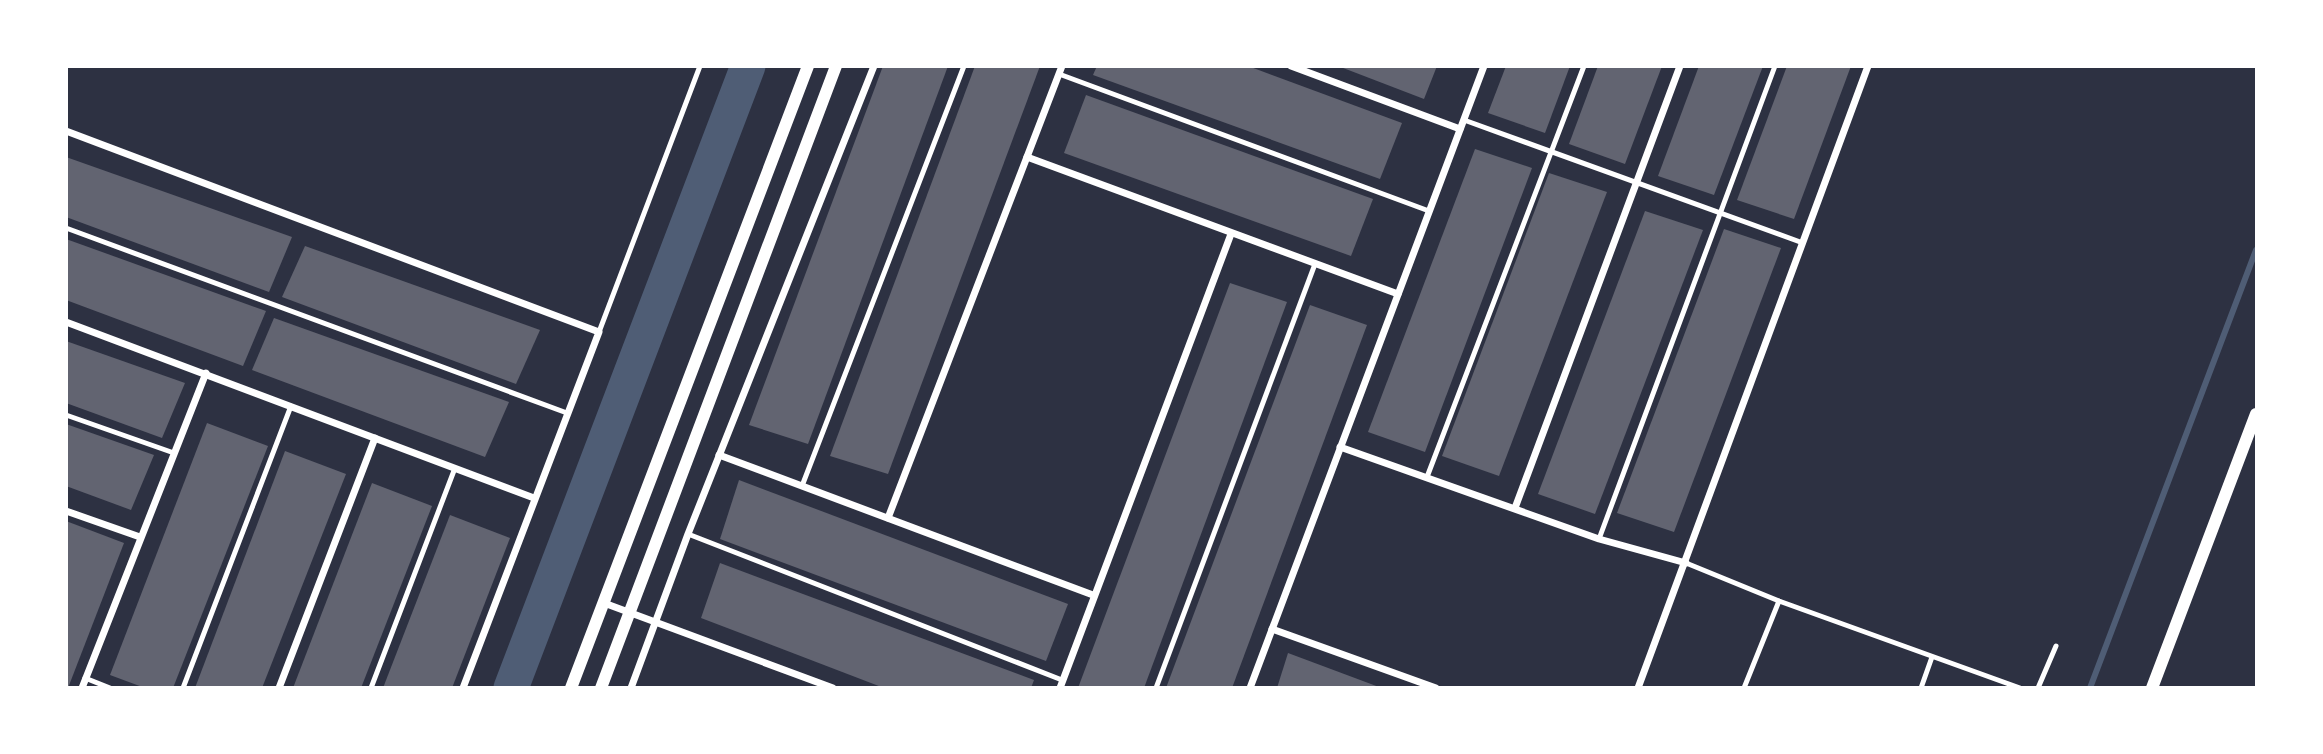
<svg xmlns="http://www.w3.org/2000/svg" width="2323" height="754" viewBox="0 0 2323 754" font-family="'PT Sans',sans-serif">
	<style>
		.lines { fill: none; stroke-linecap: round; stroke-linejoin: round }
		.stream { stroke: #4f5d75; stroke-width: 6 }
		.river { stroke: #4f5d75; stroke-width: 35 }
		.building { fill: #626471 }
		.service { stroke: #fff; stroke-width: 5 }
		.minor { stroke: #fff; stroke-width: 7 }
		.tertiary { stroke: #fff; stroke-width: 12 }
	</style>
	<rect width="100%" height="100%" fill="#2d3142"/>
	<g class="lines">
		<polyline class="stream" points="2090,688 2256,250"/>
		<polyline class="river" points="511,688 748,66"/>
	</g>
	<g class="building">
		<polygon points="883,66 948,66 808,444 749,425"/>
		<polygon points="975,66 1040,66 888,474 830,456"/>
		<polygon points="1097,66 1248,66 1402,123 1380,179 1093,75"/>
		<polygon points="1338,66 1437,66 1424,99"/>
		<polygon points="1506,66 1570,66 1545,133 1488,113"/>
		<polygon points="1598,66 1662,66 1625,164 1569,144"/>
		<polygon points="1699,66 1763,66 1714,195 1658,176"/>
		<polygon points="1787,66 1851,66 1794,219 1737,200"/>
		<polygon points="1086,95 1373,199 1351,256 1064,153"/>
		<polygon points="1475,149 1532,168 1425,452 1368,432"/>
		<polygon points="66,157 292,237 269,292 66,217"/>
		<polygon points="1549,173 1607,192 1499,476 1442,456"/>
		<polygon points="1645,211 1703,230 1595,514 1538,494"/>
		<polygon points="1724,229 1781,248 1674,532 1617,513"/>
		<polygon points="66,239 266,311 243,366 66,300"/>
		<polygon points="305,246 540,330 516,384 282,297"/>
		<polygon points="1230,283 1287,302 1144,688 1078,688"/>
		<polygon points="1310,305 1367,325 1232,688 1166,688"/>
		<polygon points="274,318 509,402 485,457 252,370"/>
		<polygon points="66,341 185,383 162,438 66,403"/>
		<polygon points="207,423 268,446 173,688 145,688 110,675"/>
		<polygon points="66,424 154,455 131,510 66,486"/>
		<polygon points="285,451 346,474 262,688 195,688"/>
		<polygon points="739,480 1068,604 1046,661 720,539"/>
		<polygon points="372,483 432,506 361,688 293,688"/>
		<polygon points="450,515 510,538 452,688 383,688"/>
		<polygon points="66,521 124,543 68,688 66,688"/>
		<polygon points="720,563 1034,680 1031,688 884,688 701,618"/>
		<polygon points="1288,653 1379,687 1379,688 1277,688"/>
	</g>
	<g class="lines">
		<g class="service">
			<polyline points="1059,74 1429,211"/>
			<polyline points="1464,120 1803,243"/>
			<polyline points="66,228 567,413"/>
			<polyline points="599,332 700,66"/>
			<polyline points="66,415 174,453"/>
			<polyline points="1427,477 1584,66"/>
			<polyline points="802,486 964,66"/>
			<polyline points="688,534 1062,680"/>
			<polyline points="1599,539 1775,66"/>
			<polyline points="1686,563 1779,601 2020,688"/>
			<polyline points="85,678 110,688"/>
			<polyline points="183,688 291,406"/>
			<polyline points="371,688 455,468"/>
			<polyline points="1156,688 1315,264"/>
			<polyline points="1744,688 1779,601"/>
			<polyline points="1921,688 1932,657"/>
			<polyline points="2038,688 2056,646"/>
		</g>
		<g class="minor">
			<polyline points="1291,66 1460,129"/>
			<polyline points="66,131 599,332 463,688"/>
			<polyline points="1027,157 1398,294"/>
			<polyline points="66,322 534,498"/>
			<polyline points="1340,447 1599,539 1686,563"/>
			<polyline points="719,455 1093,595"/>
			<polyline points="1515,508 1680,66"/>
			<polyline points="66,511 140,537"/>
			<polyline points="888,518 1062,66"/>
			<polyline points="604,603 833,688"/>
			<polyline points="1272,629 1436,688"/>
			<polyline points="82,688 206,373"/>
			<polyline points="279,688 375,438"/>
			<polyline points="631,688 688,534 874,66"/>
			<polyline points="1060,688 1231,234"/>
			<polyline points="1250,688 1484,66"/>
			<polyline points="1638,688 1868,66"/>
		</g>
		<g class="tertiary">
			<polyline points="571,688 808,66"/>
			<polyline points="601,688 836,66"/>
			<polyline points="2152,688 2256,414"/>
		</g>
	</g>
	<rect width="2323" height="754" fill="none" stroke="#ffffff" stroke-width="136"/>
</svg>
